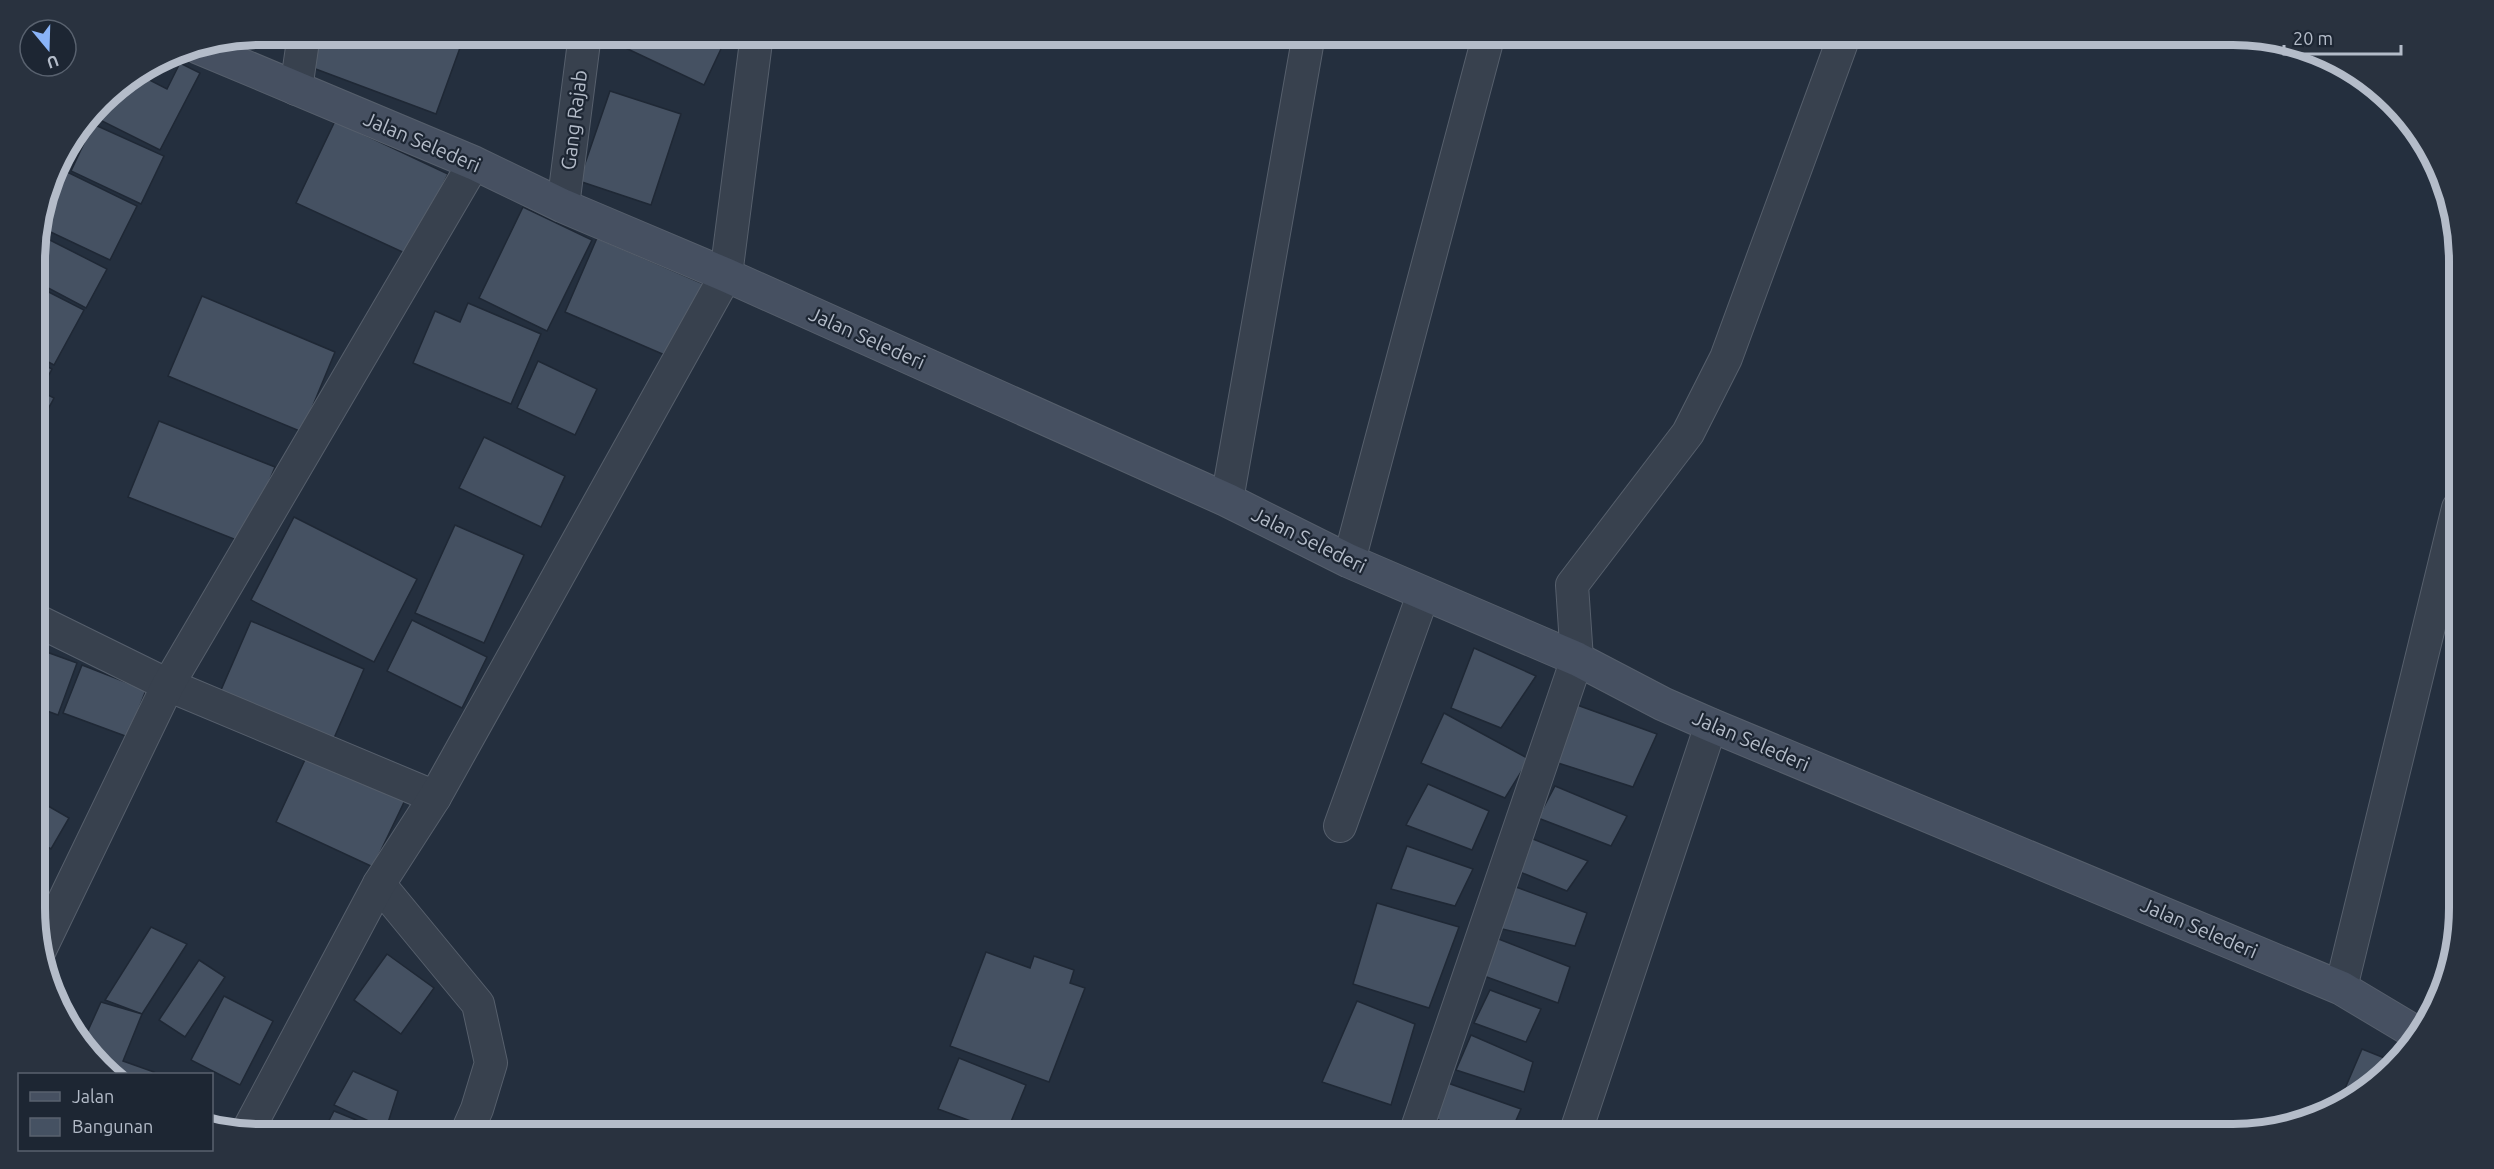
<svg xmlns="http://www.w3.org/2000/svg" width="2494" height="1169" viewBox="0 0 2494 1169" font-family="Ubuntu,sans-serif">
	<style>
		.building { fill: #455162; stroke: #1f2835; stroke-width: 1.5 }
		.lines { fill: none; stroke-linecap: round; stroke-linejoin: round }
		.street-casing { stroke: #565f6c; stroke-width: 34 }
		.secondary-casing { stroke: #565f6c; stroke-width: 35 }
		.street { stroke: #38414e; stroke-width: 32 }
		.secondary { stroke: #465061; stroke-width: 33 }
		.labels { text-anchor: middle; stroke-width: 4.5; stroke-linejoin: round; paint-order: stroke }
		.street-label { font-size: 20px; fill: #b4bcc9; stroke: #1d2633 }
		.rim { fill: none; stroke: #b4bcc9; stroke-width: 8 }
	</style>
	<rect width="100%" height="100%" fill="#242f3e"/>
	<g class="building">
		<polygon points="316,34 465,34 436,114 305,65"/>
		<polygon points="596,34 728,34 704,85"/>
		<polygon points="180,63 200,73 160,150 92,116 111,91 138,74 167,89"/>
		<polygon points="610,91 681,114 651,205 579,181"/>
		<polygon points="335,121 448,174 409,255 296,203"/>
		<polygon points="93,124 164,156 141,204 71,171"/>
		<polygon points="61,169 137,206 110,260 40,227 49,193"/>
		<polygon points="523,207 592,240 547,331 479,298"/>
		<polygon points="38,234 107,269 86,308 35,281 35,246"/>
		<polygon points="597,238 706,285 674,359 565,312"/>
		<polygon points="35,285 84,310 54,365 35,355"/>
		<polygon points="202,296 335,352 302,432 168,376"/>
		<polygon points="468,303 541,334 511,404 413,363 435,311 460,322"/>
		<polygon points="35,360 52,369 40,391 54,398 42,420 35,416"/>
		<polygon points="538,361 597,389 575,435 517,408"/>
		<polygon points="159,421 275,467 244,543 128,497"/>
		<polygon points="484,437 565,476 541,527 459,488"/>
		<polygon points="294,517 417,579 374,662 251,600"/>
		<polygon points="455,525 524,555 484,643 415,613"/>
		<polygon points="412,620 487,657 462,708 387,671"/>
		<polygon points="251,621 364,669 331,745 218,697"/>
		<polygon points="1474,648 1536,676 1501,728 1451,708"/>
		<polygon points="41,650 77,663 58,715 36,707 36,663"/>
		<polygon points="82,665 146,690 128,737 63,713"/>
		<polygon points="1577,705 1657,734 1633,787 1555,762"/>
		<polygon points="1444,713 1529,759 1505,798 1421,763"/>
		<polygon points="309,751 407,796 373,867 276,822"/>
		<polygon points="1428,784 1489,811 1472,850 1406,825"/>
		<polygon points="1555,786 1627,816 1611,846 1538,818"/>
		<polygon points="36,799 69,818 51,849 36,840"/>
		<polygon points="1528,837 1588,861 1567,891 1515,870"/>
		<polygon points="1407,846 1473,869 1455,906 1391,889"/>
		<polygon points="1516,887 1587,913 1575,946 1498,928"/>
		<polygon points="1377,903 1459,927 1429,1008 1353,984"/>
		<polygon points="151,927 187,944 142,1014 105,1000"/>
		<polygon points="1496,938 1570,967 1558,1003 1484,976"/>
		<polygon points="986,952 1030,968 1034,956 1074,970 1070,983 1085,988 1049,1082 950,1046"/>
		<polygon points="387,954 434,988 401,1034 354,1000"/>
		<polygon points="199,960 225,977 185,1037 159,1020"/>
		<polygon points="1490,990 1541,1009 1526,1042 1474,1023"/>
		<polygon points="224,996 273,1021 240,1085 191,1060"/>
		<polygon points="1357,1001 1415,1024 1391,1105 1322,1082"/>
		<polygon points="101,1002 142,1014 123,1061 154,1072 152,1074 110,1074 81,1046"/>
		<polygon points="1471,1035 1533,1062 1524,1092 1456,1070"/>
		<polygon points="2362,1049 2397,1063 2359,1096 2337,1107"/>
		<polygon points="959,1058 1026,1085 1006,1134 938,1109"/>
		<polygon points="353,1071 398,1091 386,1129 334,1105"/>
		<polygon points="1442,1081 1521,1109 1510,1134 1471,1134 1436,1119"/>
		<polygon points="334,1111 381,1130 380,1134 322,1134"/>
	</g>
	<g class="lines">
		<g class="street-casing">
			<g id="street">
				<polyline points="296,89 304,34"/>
				<polyline points="563,206 585,34"/>
				<polyline points="1227,500 1309,34"/>
				<polyline points="1349,561 1489,34"/>
				<polyline points="36,620 168,685 435,797"/>
				<polyline points="1340,826 1423,595"/>
				<polyline points="379,884 478,1004 491,1063 477,1109 466,1134"/>
				<polyline points="40,950 168,685 474,163"/>
				<polyline points="2341,988 2458,508"/>
				<polyline points="247,1132 379,884 435,797 726,275 757,34"/>
				<polyline points="1415,1134 1577,659 1572,585 1688,433 1726,358 1845,34"/>
				<polyline points="1575,1134 1711,725"/>
			</g>
		</g>
		<g class="secondary-casing">
			<polyline id="secondary" points="198,47 474,163 563,206 726,275 1227,500 1349,561 1577,659 1663,704 1711,725 2341,988 2418,1034"/>
		</g>
		<use href="#street" class="street"/>
		<use href="#secondary" class="secondary"/>
	</g>
	<g class="labels">
		<g class="street-label">
			<text transform="translate(574 120) rotate(-83)" y="7">Gang Rajab</text>
			<text transform="translate(422 142) rotate(23)" y="7">Jalan Selederi</text>
			<text transform="translate(867 338) rotate(24)" y="7">Jalan Selederi</text>
			<text transform="translate(1309 540) rotate(26)" y="7">Jalan Selederi</text>
			<text transform="translate(1751 741) rotate(23)" y="7">Jalan Selederi</text>
			<text transform="translate(2199 928) rotate(23)" y="7">Jalan Selederi</text>
		</g>
	</g>
	<path d="M0 0H2494V1169H0ZM261 45H2233A216 216 0 0 1 2449 261V908A216 216 0 0 1 2233 1124H261A216 216 0 0 1 45 908V261A216 216 0 0 1 261 45Z" fill="#29323f" fill-rule="evenodd"/>
	<path class="rim" d="M261 45H2233A216 216 0 0 1 2449 261V908A216 216 0 0 1 2233 1124H261A216 216 0 0 1 45 908V261A216 216 0 0 1 261 45Z"/>
	<rect x="18" y="1073" width="195" height="78" fill="#1d2633" stroke="#59626f" stroke-width="1.5"/>
	<rect x="30" y="1092" width="30" height="9" fill="#465061" stroke="#59626f" stroke-width="1.5"/>
	<text x="72" y="1103" font-size="18" fill="#b4bcc9">Jalan</text>
	<rect x="30" y="1118" width="30" height="18" fill="#455162" stroke="#59626f" stroke-width="1.5"/>
	<text x="72" y="1133" font-size="18" fill="#b4bcc9">Bangunan</text>
	<g transform="translate(48 48) rotate(161)"><circle r="28" fill="#1d2633" stroke="#59626f" stroke-width="1.5"/>
	<path d="M0-4.5L10 22L0 15L-10 22Z" fill="#8ab4f8"/>
	<text y="-9" font-size="16" font-weight="bold" text-anchor="middle" fill="#b4bcc9">U</text>
	</g>
	<path d="M2284 45v9h117v-9" fill="none" stroke="#b4bcc9" stroke-width="3"/>
	<text x="2293" y="45" font-size="18" fill="#b4bcc9" stroke="#1d2633" stroke-width="4.5" paint-order="stroke">20 m</text>
</svg>
